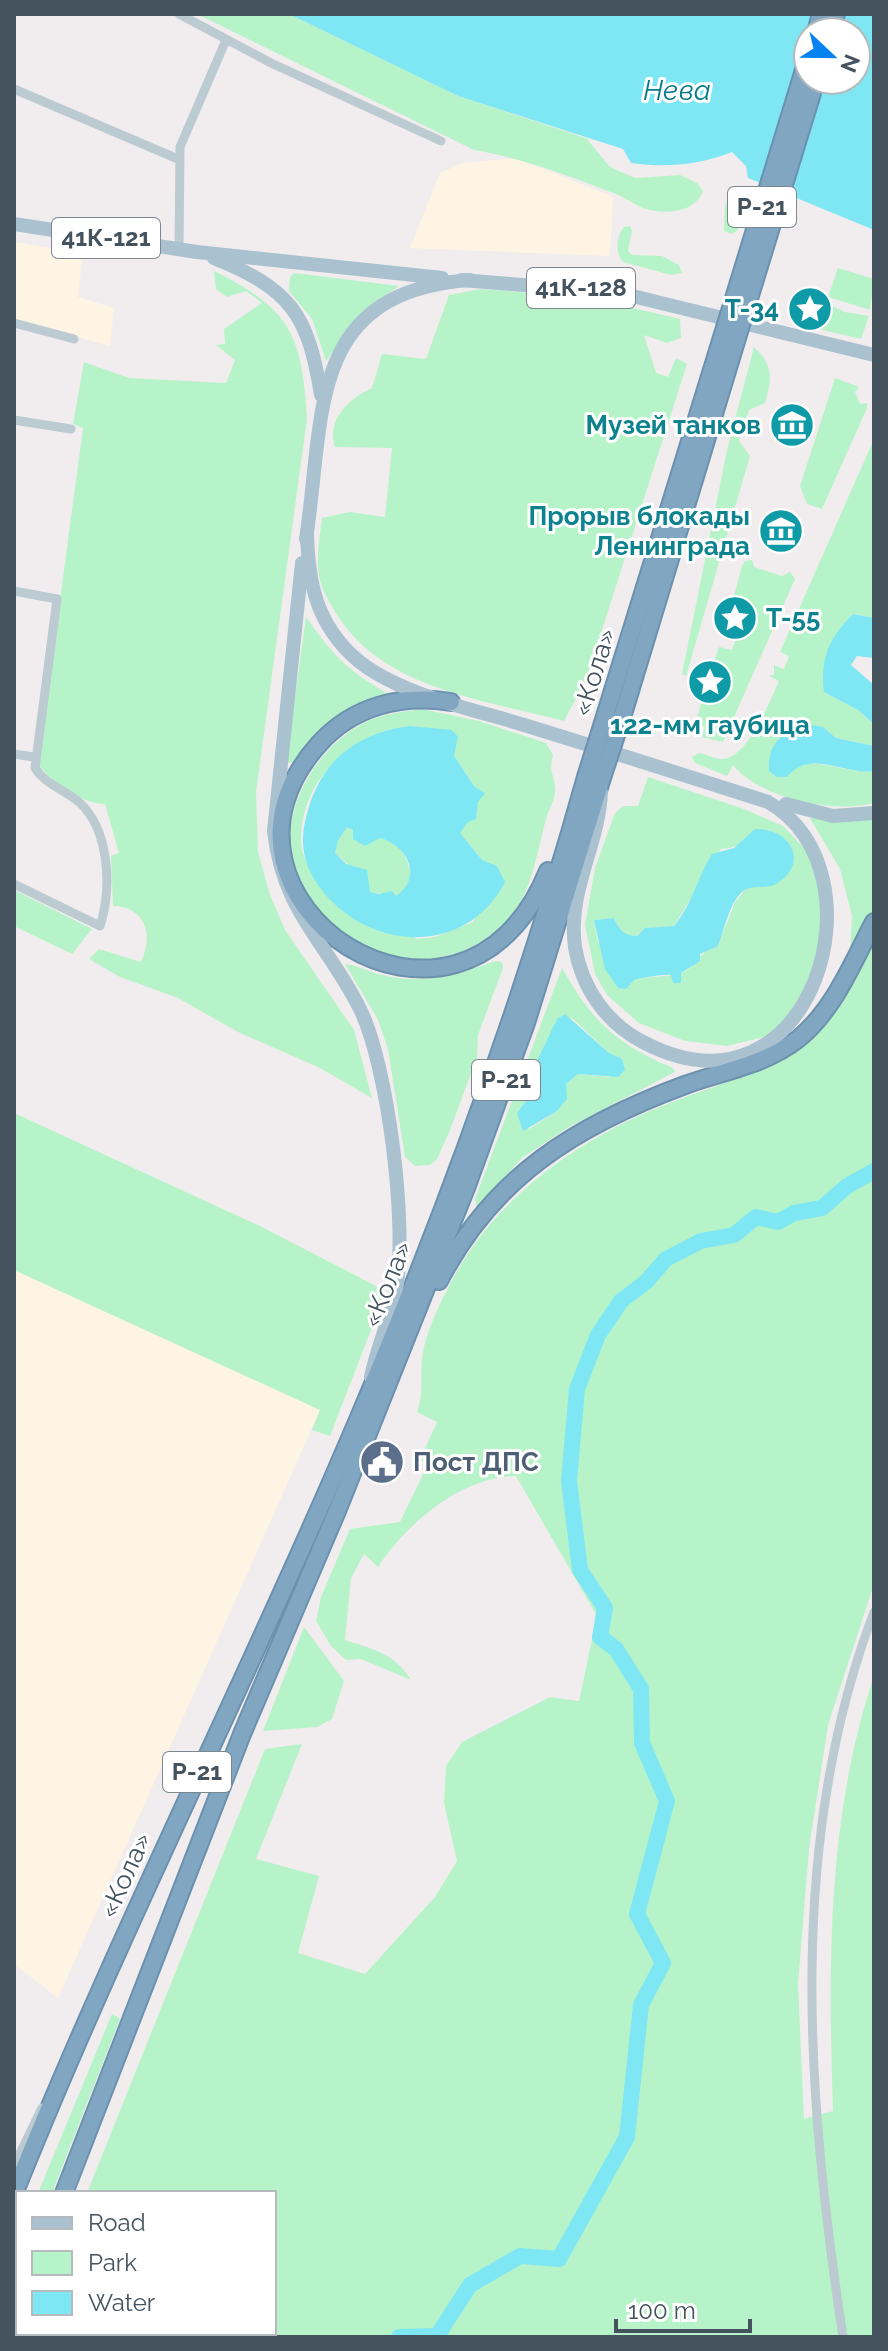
<svg xmlns="http://www.w3.org/2000/svg" width="888" height="2351" viewBox="0 0 888 2351" font-family="Raleway,sans-serif">
	<style>
		.commercial { fill: #fef4e4 }
		.green { fill: #b7f3c8; fill-rule: evenodd }
		.water { fill: #7fe7f4; fill-rule: evenodd }
		.lines { fill: none; stroke-linecap: round; stroke-linejoin: round }
		.river { stroke: #7fe7f4; stroke-width: 16 }
		.highway-casing { stroke: #6b91ae; stroke-width: 20 }
		.street { stroke: #bccad1; stroke-width: 9 }
		.primary { stroke: #aac1d0; stroke-width: 14 }
		.highway { stroke: #80a6c2; stroke-width: 16 }
		.highway-bridge-casing { stroke: #6b91ae; stroke-width: 20; stroke-linecap: butt }
		.highway-bridge { stroke: #80a6c2; stroke-width: 16 }
		.labels { text-anchor: middle; stroke-width: 6; stroke-linejoin: round; paint-order: stroke }
		.shield { fill: #fff; stroke: #7c878e; stroke-width: 2 }
		.shield-label { font-size: 24px; font-weight: bold; fill: #44535d }
		.culture-label { font-size: 26px; font-weight: bold; fill: #0d838f; stroke: #fff; text-anchor: end }
		.street-label { font-size: 26px; fill: #44535d; stroke: #fff }
		.service-label { font-size: 26px; font-weight: bold; fill: #4e5e75; stroke: #fff; text-anchor: start }
		.water-label { font-size: 28px; font-style: italic; fill: #047c8b; stroke: #fff }
	</style>
	<rect width="100%" height="100%" fill="#f1edee"/>
	<g class="commercial">
		<polygon points="516,158 613,197 610,256 410,248 440,173 463,163"/>
		<polygon points="14,242 83,253 78,297 114,308 110,346 14,319"/>
		<polygon points="14,1270 320,1410 58,1998 14,1964"/>
	</g>
	<g class="green">
		<path d="M197 14H289L458 96 586 138 610 167 635 178 680 175 697 183 703 191C695 212 669 214 650 210 638 208 627 198 616 194 569 176 523 158 474 150Z"/>
		<path d="M736 187 748 191C753 202 743 229 732 234L724 231 725 207 731 190Z"/>
		<path d="M630 226 632 231 628 251 632 255 662 256 679 265 682 273 671 275 623 262C615 252 616 237 624 227Z"/>
		<polygon points="838,268 874,279 870,310 828,297"/>
		<path d="M214 271C291 309 302 335 307 419L256 792 258 852 269 892 285 930 354 1030 372 1098 320 1068 238 1032 178 998 120 977 89 959 99 949 141 962C154 934 145 907 113 906L111 856 119 853 105 804C81 804 52 782 38 764L83 428 73 424 84 362 129 378 226 383 235 360 216 345 225 344 224 329 262 303 246 291 227 297 216 289Z"/>
		<polygon points="294,273 399,286 364,310 326,361 312,319 289,291 290,277"/>
		<path d="M480 289 585 297 680 319 681 338 667 343 644 335 656 373 668 377 676 358 687 364 586 680 564 721C486 700 387 690 339 618 329 602 319 587 318 567 317 551 320 534 322 518L350 512 385 517 392 448 335 447C326 420 349 398 372 388L382 354 426 359 449 295Z"/>
		<polygon points="826,303 845,312 869,316 861,339 818,329"/>
		<path d="M754 347C774 365 772 379 765 403L749 410 739 441 750 456 686 676 682 674 727 450Z"/>
		<polygon points="835,378 859,387 855,392 860,404 867,403 867,408 822,509 807,504 800,486"/>
		<path d="M874 439V618L853 614C826 641 827 656 824 692L858 710 874 724V746L836 738 823 727 796 766C825 758 844 774 874 771V803C835 814 759 798 733 765L727 776 695 763 692 757 699 753C707 754 716 760 724 759 749 755 770 701 779 681L769 676 774 675V665L784 669 789 656 780 652Z"/>
		<polygon points="752,560 754,567 782,576 790,572 795,579 723,742 702,737 705,727 695,724 705,691 711,693 715,680 709,677 719,647 732,650 743,615 730,611 742,566 745,561"/>
		<path d="M306 617C335 658 348 671 392 696 345 709 327 724 296 762L286 763Z"/>
		<path d="M422 709 479 721 546 743 553 755C548 773 555 775 555 790 556 798 548 811 546 819 537 852 533 887 512 915 496 935 470 951 446 956 383 971 311 930 293 866 278 810 318 744 368 721 385 713 404 712 422 709ZM409 726C436 744 459 758 475 787L468 821 459 832 482 860 497 866 473 922 435 937 417 939 316 883C311 871 301 855 301 842 300 779 351 735 409 726Z"/>
		<path d="M648 777 744 809 783 826 814 858 830 920 812 991 768 1036 727 1046 685 1041 639 1023 607 995 595 974 585 925 595 868 615 813 623 806H638ZM751 832 745 890 735 902 718 946C699 950 697 968 681 973 666 978 650 975 634 980L598 942 594 920 614 918C620 930 623 935 637 936L645 928 674 926 721 849C735 848 743 845 751 832Z"/>
		<polygon points="874,816 874,909 850,953 852,916 840,869 810,818"/>
		<path d="M347 827C378 844 399 830 410 870 413 882 406 890 396 896L370 892 366 881 335 853 338 841Z"/>
		<polygon points="14,890 92,929 72,954 14,926"/>
		<path d="M874 938V1584L828 1725 809 1849 798 1984 804 2119 833 2111C828 1965 827 1816 874 1676V2337H29L31 2333H274V2193H87L265 1749 302 1744 256 1859 319 1876 298 1953 365 1974 435 1897 457 1861 444 1803 446 1766 462 1742 550 1697 579 1701 597 1616 516 1476C461 1477 407 1523 378 1567L364 1554 351 1578 345 1640C372 1649 395 1653 411 1680L361 1659 346 1660 331 1646 316 1621 321 1597 350 1529 400 1522 428 1464 420 1460 437 1422 417 1412C425 1389 419 1374 423 1352 426 1334 438 1307 447 1290 492 1199 578 1138 670 1103 717 1085 768 1071 808 1039 839 1013 855 973 874 938Z"/>
		<path d="M495 961 502 962 503 968 478 1035 477 1057 450 1130 437 1159 430 1165 415 1166 405 1157 388 1049 378 1020 345 964C358 965 369 972 382 975 421 985 458 975 495 961Z"/>
		<path d="M562 968C593 1022 615 1043 673 1068L675 1072 567 1128 522 1158 477 1208 475 1199ZM572 1018 609 1053 610 1077 578 1074 566 1084 557 1111 529 1129 517 1113 528 1098 557 1019Z"/>
		<polygon points="14,1113 260,1226 374,1285 385,1294 330,1436 312,1430 320,1410 14,1270"/>
		<polygon points="304,1627 344,1681 332,1719 317,1727 263,1731"/>
		<polygon points="112,2014 120,2019 52,2193 38,2193"/>
	</g>
	<g class="water">
		<path d="M289 14H874V230L748 178 746 166 732 152C698 165 668 168 631 163L623 149 458 96ZM808 32H856V80H808Z"/>
		<path d="M853 614 874 618V658L857 656 851 665 874 685V724L858 710 824 692C820 658 829 638 853 614Z"/>
		<path d="M812 725 823 727 836 738 874 746V771C843 775 810 748 787 777H777L769 771C767 742 785 728 812 725Z"/>
		<path d="M409 726 452 730 458 737 454 756 475 787 485 793 478 802 476 819 468 822 460 833 482 860 497 866 505 882C465 959 365 951 318 885 304 866 300 844 305 822 317 765 352 734 409 726ZM347 827 353 830V839L365 846 380 838C408 846 423 877 396 896L392 891 379 894 370 892 367 870 346 864 335 853 338 841Z"/>
		<path d="M755 829C790 828 811 863 776 884 767 889 754 885 745 890 730 898 724 932 718 946L700 954V961L681 973V983H673L671 975C663 974 641 978 634 980L626 989 618 988 605 969 594 920 614 918C620 930 623 935 637 936L645 928 674 926C692 905 698 876 712 854L734 848Z"/>
		<polygon points="565,1014 609,1053 622,1059 625,1070 618,1077 578,1074 566,1084 567,1099 557,1111 523,1131 517,1113 528,1098 526,1084 557,1019"/>
	</g>
	<g class="lines">
		<polyline class="river" points="399,2337 437,2336 470,2285 520,2256 559,2259 627,2137 641,2005 663,1963 637,1914 667,1801 642,1743 641,1689 616,1649 600,1637 605,1608 580,1570 569,1481 577,1389 598,1335 621,1301 646,1282 666,1259 701,1241 734,1235 756,1217 778,1222 794,1213 822,1208 847,1186 874,1171"/>
		<g class="highway-casing">
			<g id="highway">
				<polyline points="816,32 821,14"/>
				<polyline points="831,32 836,14"/>
				<path d="M451 702C401 694 353 706 319 744 179 899 460 1087 548 871"/>
				<polyline points="607,710 716,357"/>
				<polyline points="623,714 730,361"/>
				<path d="M439 1281C493 1176 577 1125 685 1085 723 1071 765 1065 798 1039 834 1010 853 962 874 922"/>
				<polyline points="64,2193 242,1734 337,1511 466,1188 526,1023 601,781"/>
				<path d="M14 2194C112 1949 231 1713 336 1471 434 1246 520 1013 586 777"/>
				<polyline points="14,2318 18,2308"/>
			</g>
		</g>
		<g class="street">
			<polyline points="179,14 271,63 441,141"/>
			<polyline points="14,89 178,159"/>
			<polyline points="179,249 180,147 226,40"/>
			<polyline points="14,323 74,339"/>
			<polyline points="14,420 71,429"/>
			<path d="M14 591 57 599 35 768C46 785 65 790 79 802 110 830 112 889 100 926L14 884"/>
			<polyline points="14,754 34,757"/>
			<polyline points="14,2166 42,2108"/>
			<path d="M843 2337C807 2099 786 1842 874 1612"/>
		</g>
		<g class="primary">
			<polyline points="14,224 197,252 442,278"/>
			<path d="M214 258C290 289 308 313 321 395"/>
			<polyline points="462,280 620,293 874,355"/>
			<path d="M307 532C308 582 316 623 355 658 396 694 473 709 524 725 606 750 687 776 768 802 888 869 814 1132 643 1042 606 1023 582 988 575 947 567 891 599 845 601 792"/>
			<path d="M306 539C325 415 306 292 470 280"/>
			<path d="M302 563 274 831C283 913 327 942 360 1009 388 1065 408 1228 396 1290 390 1320 377 1347 371 1377"/>
			<polyline points="786,804 833,816 874,813"/>
		</g>
		<use href="#highway" class="highway"/>
		<g class="highway-bridge-casing">
			<g id="highway-bridge">
				<polyline points="716,357 808,57"/>
				<polyline points="730,361 816,80"/>
				<polyline points="586,777 607,710"/>
				<polyline points="601,781 623,714"/>
			</g>
		</g>
		<use href="#highway-bridge" class="highway-bridge"/>
	</g>
	<defs>
		<g id="sight-disc" transform="scale(2.3)"><circle r="9.5" fill="#0f9aa8" stroke="#fff"/><path d="M0-6L1.8-2.2L6-1.7L2.9 1.2L3.7 5.4L0 3.3L-3.7 5.4L-2.9 1.2L-6-1.7L-1.8-2.2Z" fill="#fff"/></g>
		<g id="museum-disc" transform="scale(2.3)"><circle r="9.5" fill="#0f9aa8" stroke="#fff"/><path d="M0-6L6-3V-2H-6V-3ZM-5-1h2V3h-2ZM-1-1h2V3h-2ZM3-1h2V3H3ZM-6 4H6V6H-6Z" fill="#fff"/></g>
		<g id="civic-disc" transform="scale(2.3)"><circle r="9.5" fill="#5c6f8a" stroke="#fff"/><path d="M-.6-6.5H3V-4.5H.6V-3L4-1V1h2V6H-6V1h2V-1L-.6-3ZM-1.2 2.5V6h2.4V2.5Z" fill="#fff"/></g>
	</defs>
	<g fill-rule="evenodd">
		<use href="#sight-disc" x="810" y="309"/>
		<use href="#museum-disc" x="792" y="425"/>
		<use href="#museum-disc" x="781" y="531"/>
		<use href="#sight-disc" x="735" y="618"/>
		<use href="#sight-disc" x="710" y="682"/>
		<use href="#civic-disc" x="382" y="1462"/>
	</g>
	<g class="labels">
		<g class="shield">
			<rect x="728" y="187" width="68" height="40" rx="6"/>
			<rect x="52" y="218" width="108" height="40" rx="6"/>
			<rect x="527" y="268" width="108" height="40" rx="6"/>
			<rect x="472" y="1060" width="68" height="40" rx="6"/>
			<rect x="163" y="1752" width="68" height="40" rx="6"/>
		</g>
		<g class="shield-label">
			<text x="762" y="215">Р-21</text>
			<text x="106" y="246">41К-121</text>
			<text x="581" y="296">41К-128</text>
			<text x="506" y="1088">Р-21</text>
			<text x="197" y="1780">Р-21</text>
		</g>
		<g class="culture-label">
			<text x="779" y="318">Т-34</text>
			<text x="761" y="434">Музей танков</text>
			<text x="750" y="525">Прорыв блокады<tspan x="750" dy="30">Ленинграда</tspan></text>
			<text x="766" y="627" text-anchor="start">Т-55</text>
			<text x="710" y="734" text-anchor="middle">122-мм гаубица</text>
		</g>
		<g class="street-label">
			<text transform="translate(594 672) rotate(-73)" y="9">«Кола»</text>
			<text transform="translate(387 1284) rotate(-68)" y="9">«Кола»</text>
			<text transform="translate(125 1875) rotate(-66)" y="9">«Кола»</text>
		</g>
		<g class="service-label">
			<text x="413" y="1471">Пост ДПС</text>
		</g>
		<g class="water-label">
			<text x="677" y="100">Нева</text>
		</g>
	</g>
	<rect width="888" height="2351" fill="none" stroke="#44535d" stroke-width="32"/>
	<rect x="16" y="2191" width="260" height="144" fill="#ffffff" stroke="#b4babe" stroke-width="2"/>
	<rect x="32" y="2217" width="40" height="12" fill="#aac1d0" stroke="#b4babe" stroke-width="2"/>
	<text x="88" y="2231" font-size="24" fill="#44535d">Road</text>
	<rect x="32" y="2251" width="40" height="24" fill="#b7f3c8" stroke="#b4babe" stroke-width="2"/>
	<text x="88" y="2271" font-size="24" fill="#44535d">Park</text>
	<rect x="32" y="2291" width="40" height="24" fill="#7fe7f4" stroke="#b4babe" stroke-width="2"/>
	<text x="88" y="2311" font-size="24" fill="#44535d">Water</text>
	<g transform="translate(832 56) rotate(112)"><circle r="38" fill="#ffffff" stroke="#b4babe" stroke-width="2"/>
	<path d="M0-6L14 30L0 20L-14 30Z" fill="#0783f1"/>
	<text y="-12" font-size="22" font-weight="bold" text-anchor="middle" fill="#44535d">N</text>
	</g>
	<path d="M616 2319v12h134v-12" fill="none" stroke="#44535d" stroke-width="4"/>
	<text x="628" y="2319" font-size="24" fill="#44535d" stroke="#ffffff" stroke-width="6" paint-order="stroke">100 m</text>
</svg>
